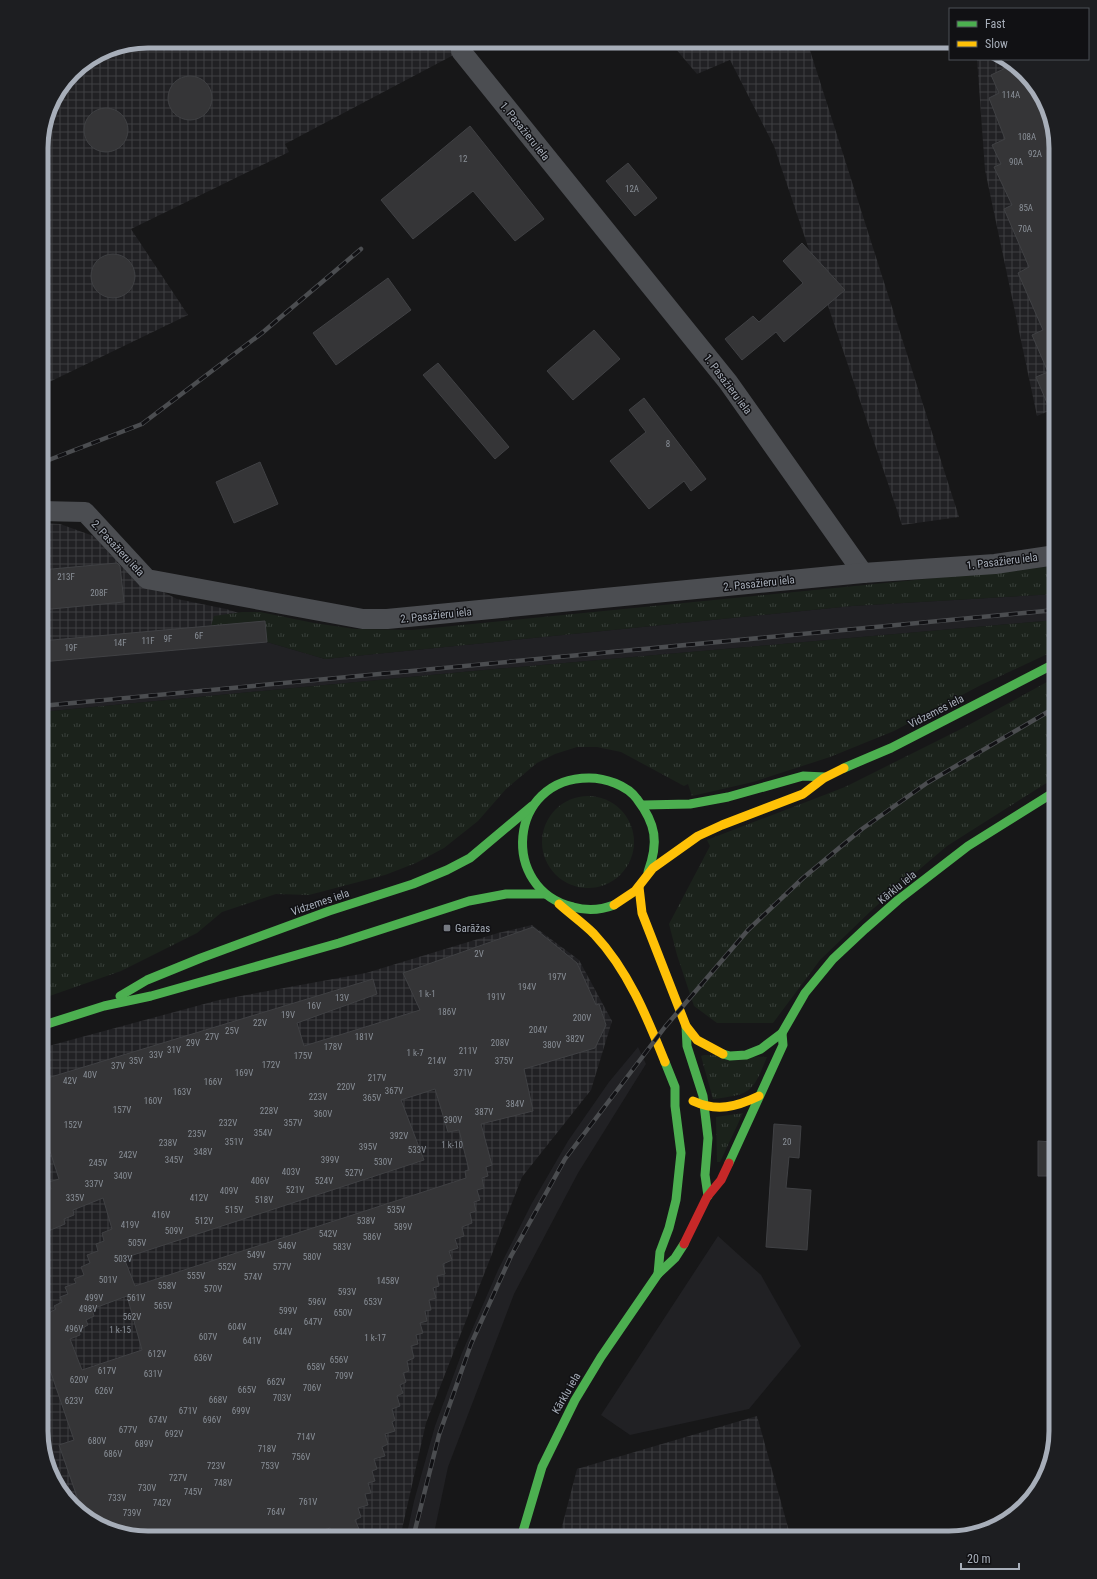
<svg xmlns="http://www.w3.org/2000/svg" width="1097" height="1579" viewBox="0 0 1097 1579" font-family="'Roboto Condensed',sans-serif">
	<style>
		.built { fill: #212124 }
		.industrial { fill: url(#industrial-grid) }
		.grass { fill: url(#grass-tufts) }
		.building { fill: #353537; stroke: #404144; fill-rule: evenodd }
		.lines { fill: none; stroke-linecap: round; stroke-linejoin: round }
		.street { stroke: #4b4d51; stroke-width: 20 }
		.fast { stroke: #4caf50; stroke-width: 9 }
		.slow { stroke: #ffc107; stroke-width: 9 }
		.jam { stroke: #c62828; stroke-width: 9 }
		.rail-casing { stroke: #4b4d50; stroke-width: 4.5 }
		.rail { stroke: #111114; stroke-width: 3; stroke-dasharray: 9; stroke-linecap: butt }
		.poi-dot { fill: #757981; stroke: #111114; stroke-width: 1.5 }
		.labels { text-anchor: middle; stroke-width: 3; stroke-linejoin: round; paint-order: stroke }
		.number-label { font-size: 9px; fill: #8a9098 }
		.street-label { font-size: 11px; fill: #a7aeb9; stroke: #111114 }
		.poi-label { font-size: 11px; fill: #a7aeb9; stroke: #111114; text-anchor: start }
		.rim { fill: none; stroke: #a7aeb9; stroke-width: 5 }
	</style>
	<defs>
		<pattern id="industrial-grid" width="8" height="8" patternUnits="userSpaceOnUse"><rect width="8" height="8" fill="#212124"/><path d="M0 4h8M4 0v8" fill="none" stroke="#3e3f42"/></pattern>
		<pattern id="grass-tufts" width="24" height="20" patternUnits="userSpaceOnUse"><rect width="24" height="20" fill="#1b221b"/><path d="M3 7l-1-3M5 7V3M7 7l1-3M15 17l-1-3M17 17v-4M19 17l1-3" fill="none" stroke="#39403a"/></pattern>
	</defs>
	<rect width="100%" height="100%" fill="#171718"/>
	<g class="built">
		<polygon points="1056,594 1056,620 484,670 41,712 41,662 267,642 325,659 852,606"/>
		<polygon points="638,1047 646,1064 578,1173 514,1294 448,1467 433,1538 406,1538 414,1501 435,1426 461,1355 498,1270 532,1203 568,1141 609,1082"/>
		<polygon points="718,1236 761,1275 801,1346 749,1409 630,1435 601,1415"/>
	</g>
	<g class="industrial">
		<polygon points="148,41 480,41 285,144 289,152 131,229 188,315 41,386 41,141 49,107 73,72 107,49"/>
		<polygon points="669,41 807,41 959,517 902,525 774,146 730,60 697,74"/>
		<polygon points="977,59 1006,59 1042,95 1056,148 1056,408 1037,416 985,170"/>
		<polygon points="41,523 60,524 99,538 134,577 177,599 226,609 265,621 267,642 41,662"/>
		<polygon points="532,925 579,960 612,1021 591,1090 522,1177 426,1423 400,1538 141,1538 89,1520 55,1484 41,1431 41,1048 219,1000 366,973 498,933"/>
		<polygon points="757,1416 791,1538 559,1538 577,1469"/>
	</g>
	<g class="grass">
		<polygon points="1056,566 1056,594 852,606 325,659 267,642 265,621 211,626 214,616 242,612 260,612 314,623 355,629 412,630"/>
		<polygon points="1056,620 1056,650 981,685 894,731 830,757 753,782 692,796 688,784 684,786 621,752 597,747 577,747 555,754 537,763 506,789 478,821 444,848 416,863 385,875 309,895 276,894 222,912 197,933 121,971 41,999 41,712 484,670"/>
		<polygon points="1056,677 1056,777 947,846 874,908 820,960 773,1023 717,1023 694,1006 677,955 669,924 710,846 707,840 845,787 965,727"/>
		<circle cx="588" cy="842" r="46"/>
		<path d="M704 1055 767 1057C752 1093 752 1094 713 1099L701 1056Z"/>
		<polygon points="743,1113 720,1162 717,1162 716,1117"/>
	</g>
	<g class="building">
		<polygon points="1012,65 1042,95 1056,148 1056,424 1036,377 1048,372 1032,335 1043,330 1018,273 1029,267 1004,209 1012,205 994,167 1001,164 992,145 1005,139 989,98 999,93 991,75"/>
		<circle cx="190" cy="98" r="22"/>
		<circle cx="106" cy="130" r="22"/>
		<polygon points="470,126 544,219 515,241 473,191 413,239 381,200"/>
		<polygon points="628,163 657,198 635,216 606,181"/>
		<polygon points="802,243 845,290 784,342 776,332 742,360 725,339 753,316 759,322 803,283 783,261"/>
		<circle cx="113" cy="276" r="22"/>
		<polygon points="388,278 411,310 336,365 313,333"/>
		<polygon points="594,330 620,359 573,400 547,371"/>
		<polygon points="438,363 509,447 495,459 423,375"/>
		<polygon points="644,398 706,479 691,491 684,481 649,509 610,461 646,432 629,410"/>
		<polygon points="260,462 278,504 234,523 216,482"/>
		<polygon points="117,563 120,566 124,602 41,610 41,570"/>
		<polygon points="265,621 267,642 41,662 41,641"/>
		<path d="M533 927 577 963 596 1005 599 1004 606 1025 595 1048 524 1069 533 1111 481 1124 492 1165 486 1167 488 1176 482 1178 484 1188 477 1190 480 1200 474 1202 476 1211 470 1213 472 1223 462 1227 464 1236 455 1239 458 1248 449 1251 452 1260 443 1264 445 1274 437 1276 439 1286 433 1288 436 1298 429 1300 431 1310 425 1311 427 1321 420 1323 423 1333 416 1335 418 1344 411 1346 414 1358 407 1361 409 1371 403 1373 406 1382 400 1385 403 1393 397 1396 400 1406 392 1409 395 1420 392 1422 395 1431 385 1434 388 1444 382 1447 385 1456 374 1459 377 1469 372 1471 375 1481 368 1483 371 1493 365 1494 368 1505 358 1508 361 1517 355 1520 359 1529 352 1532 355 1538H334L330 1528 300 1538H141L89 1520 83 1514 59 1445 74 1440 50 1370 41 1374V1321L49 1318 47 1314 56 1309 54 1306 62 1302 60 1297 68 1294 65 1287 76 1283 74 1279 84 1275 81 1267 90 1263 87 1255 98 1251 96 1244 104 1241 102 1233 112 1229 103 1198 73 1210 74 1215 64 1219 65 1224 41 1234V1192L51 1189 49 1182 59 1179 49 1148 41 1151V1080L373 979 377 994 297 1023 304 1046 420 1010 403 973ZM435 1089 448 1132 459 1130 469 1170 465 1171 466 1178 135 1286 124 1258 424 1160 401 1100ZM127 1296 142 1350 82 1370 70 1339 80 1335 79 1330 88 1325 86 1320 94 1316 92 1309Z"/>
		<polygon points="774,1124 801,1126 799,1158 789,1157 786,1188 811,1190 807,1250 766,1247"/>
		<polygon points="1038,1141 1053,1142 1053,1176 1038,1176"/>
	</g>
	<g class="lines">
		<g class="street">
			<polyline points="461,51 728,382 863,573"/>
			<polyline points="41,511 85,512 147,579 363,619 387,619 863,573 995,564 1056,555"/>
		</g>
		<g class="fast">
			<polyline points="844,768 891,748 1056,663"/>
			<polyline points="644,805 690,804 728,797 803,776 825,777"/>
			<path d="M614 905C601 910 587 911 573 907 500 890 507 778 589 778 605 778 627 785 637 799 656 824 659 842 648 872"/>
			<polyline points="120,996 147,980 201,958 329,911 413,884 447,870 470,858 532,806"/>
			<polyline points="41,1026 104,1006 151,996 339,943 469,901 506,894 545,894"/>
			<polyline points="686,1026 687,1046 703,1096 708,1138 705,1175 708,1196"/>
			<polyline points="723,1054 730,1056 746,1055 761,1049 782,1033 805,993 833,959 865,929 898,900 968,846 1056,791"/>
			<polyline points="729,1163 783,1045 782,1033"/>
			<polyline points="658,1274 660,1252 669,1228 676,1200 681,1153 675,1106 675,1087 665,1062"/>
			<polyline points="521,1538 542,1467 575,1400 601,1357 658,1274 675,1258 684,1244"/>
		</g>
		<g class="slow">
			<polyline points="639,887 642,913 686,1026 697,1040 723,1054"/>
			<path d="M559 904C570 914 583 923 594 934 628 970 647 1017 665 1062"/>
			<polyline points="614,905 635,891 653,868 698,836 722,825 803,794 824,778 844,768"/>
			<path d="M693 1101C717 1112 736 1107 759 1096"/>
		</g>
		<polyline class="jam" points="684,1244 707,1197 721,1180 729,1163"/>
		<g class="rail-casing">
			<g id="rail">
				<polyline points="41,463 142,424 262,333 361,249"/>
				<polyline points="41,706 1056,610"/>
				<polyline points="413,1538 439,1435 471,1344 511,1256 565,1159 665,1027 748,930 803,878 862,829 927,783 1056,707"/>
			</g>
		</g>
		<use href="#rail" class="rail"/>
	</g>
	<rect class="poi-dot" x="443" y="924" width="8" height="8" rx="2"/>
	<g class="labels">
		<g class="number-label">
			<text x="1011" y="98">114A</text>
			<text x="1027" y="140">108A</text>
			<text x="1035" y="157">92A</text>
			<text x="463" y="162">12</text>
			<text x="1016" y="165">90A</text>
			<text x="632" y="192">12A</text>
			<text x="1026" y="211">85A</text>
			<text x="1025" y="232">70A</text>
			<text x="668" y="447">8</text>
			<text x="66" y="580">213F</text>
			<text x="99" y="596">208F</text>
			<text x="199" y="639">6F</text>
			<text x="168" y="642">9F</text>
			<text x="148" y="644">11F</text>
			<text x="120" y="646">14F</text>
			<text x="71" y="651">19F</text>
			<text x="479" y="957">2V</text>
			<text x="557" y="980">197V</text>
			<text x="527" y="990">194V</text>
			<text x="427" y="997">1 k-1</text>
			<text x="496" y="1000">191V</text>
			<text x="342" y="1001">13V</text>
			<text x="314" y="1009">16V</text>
			<text x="447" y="1015">186V</text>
			<text x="288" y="1018">19V</text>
			<text x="582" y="1021">200V</text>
			<text x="260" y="1026">22V</text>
			<text x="538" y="1033">204V</text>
			<text x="232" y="1034">25V</text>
			<text x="212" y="1040">27V</text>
			<text x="364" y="1040">181V</text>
			<text x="575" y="1042">382V</text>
			<text x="193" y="1046">29V</text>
			<text x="500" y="1046">208V</text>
			<text x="552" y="1048">380V</text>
			<text x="333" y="1050">178V</text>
			<text x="174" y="1053">31V</text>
			<text x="468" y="1054">211V</text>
			<text x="415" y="1056">1 k-7</text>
			<text x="156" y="1058">33V</text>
			<text x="303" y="1059">175V</text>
			<text x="136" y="1064">35V</text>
			<text x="437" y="1064">214V</text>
			<text x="504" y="1064">375V</text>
			<text x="271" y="1068">172V</text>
			<text x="118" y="1069">37V</text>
			<text x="244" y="1076">169V</text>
			<text x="463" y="1076">371V</text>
			<text x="90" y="1078">40V</text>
			<text x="377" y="1081">217V</text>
			<text x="70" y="1084">42V</text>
			<text x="213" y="1085">166V</text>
			<text x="346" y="1090">220V</text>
			<text x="394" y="1094">367V</text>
			<text x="182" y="1095">163V</text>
			<text x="318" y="1100">223V</text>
			<text x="372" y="1101">365V</text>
			<text x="153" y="1104">160V</text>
			<text x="515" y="1107">384V</text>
			<text x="122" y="1113">157V</text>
			<text x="269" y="1114">228V</text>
			<text x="484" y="1115">387V</text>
			<text x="323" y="1117">360V</text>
			<text x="453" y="1123">390V</text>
			<text x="228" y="1126">232V</text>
			<text x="293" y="1126">357V</text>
			<text x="73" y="1128">152V</text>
			<text x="263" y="1136">354V</text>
			<text x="197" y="1137">235V</text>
			<text x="399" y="1139">392V</text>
			<text x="234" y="1145">351V</text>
			<text x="787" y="1145">20</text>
			<text x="168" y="1146">238V</text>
			<text x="452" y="1148">1 k-10</text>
			<text x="368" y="1150">395V</text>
			<text x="417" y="1153">533V</text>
			<text x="203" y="1155">348V</text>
			<text x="128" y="1158">242V</text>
			<text x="174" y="1163">345V</text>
			<text x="330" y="1163">399V</text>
			<text x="383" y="1165">530V</text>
			<text x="98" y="1166">245V</text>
			<text x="291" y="1175">403V</text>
			<text x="354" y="1176">527V</text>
			<text x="123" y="1179">340V</text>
			<text x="260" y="1184">406V</text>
			<text x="324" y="1184">524V</text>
			<text x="94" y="1187">337V</text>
			<text x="295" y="1193">521V</text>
			<text x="229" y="1194">409V</text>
			<text x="75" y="1201">335V</text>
			<text x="199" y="1201">412V</text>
			<text x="264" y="1203">518V</text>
			<text x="234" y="1213">515V</text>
			<text x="396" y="1213">535V</text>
			<text x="161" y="1218">416V</text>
			<text x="204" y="1224">512V</text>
			<text x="366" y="1224">538V</text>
			<text x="130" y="1228">419V</text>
			<text x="403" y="1230">589V</text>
			<text x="174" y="1234">509V</text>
			<text x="328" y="1237">542V</text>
			<text x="372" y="1240">586V</text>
			<text x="137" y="1246">505V</text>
			<text x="287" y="1249">546V</text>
			<text x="342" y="1250">583V</text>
			<text x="256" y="1258">549V</text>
			<text x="312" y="1260">580V</text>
			<text x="123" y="1262">503V</text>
			<text x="227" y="1270">552V</text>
			<text x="282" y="1270">577V</text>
			<text x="196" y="1279">555V</text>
			<text x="253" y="1280">574V</text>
			<text x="108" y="1283">501V</text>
			<text x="388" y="1284">1458V</text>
			<text x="167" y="1289">558V</text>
			<text x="213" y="1292">570V</text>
			<text x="347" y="1295">593V</text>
			<text x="94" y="1301">499V</text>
			<text x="136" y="1301">561V</text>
			<text x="317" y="1305">596V</text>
			<text x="373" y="1305">653V</text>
			<text x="163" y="1309">565V</text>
			<text x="88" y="1312">498V</text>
			<text x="288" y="1314">599V</text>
			<text x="343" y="1316">650V</text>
			<text x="132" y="1320">562V</text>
			<text x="313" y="1325">647V</text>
			<text x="237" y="1330">604V</text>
			<text x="74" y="1332">496V</text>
			<text x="120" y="1333">1 k-15</text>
			<text x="283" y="1335">644V</text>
			<text x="208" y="1340">607V</text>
			<text x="375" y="1341">1 k-17</text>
			<text x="252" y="1344">641V</text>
			<text x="157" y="1357">612V</text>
			<text x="203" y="1361">636V</text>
			<text x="339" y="1363">656V</text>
			<text x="316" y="1370">658V</text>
			<text x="107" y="1374">617V</text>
			<text x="153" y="1377">631V</text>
			<text x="344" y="1379">709V</text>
			<text x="79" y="1383">620V</text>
			<text x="276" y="1385">662V</text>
			<text x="312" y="1391">706V</text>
			<text x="247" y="1393">665V</text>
			<text x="104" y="1394">626V</text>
			<text x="282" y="1401">703V</text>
			<text x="218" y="1403">668V</text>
			<text x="74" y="1404">623V</text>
			<text x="188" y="1414">671V</text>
			<text x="241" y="1414">699V</text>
			<text x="158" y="1423">674V</text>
			<text x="212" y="1423">696V</text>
			<text x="128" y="1433">677V</text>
			<text x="174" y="1437">692V</text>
			<text x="306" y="1440">714V</text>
			<text x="97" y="1444">680V</text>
			<text x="144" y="1447">689V</text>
			<text x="267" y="1452">718V</text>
			<text x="113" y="1457">686V</text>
			<text x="301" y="1460">756V</text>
			<text x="216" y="1469">723V</text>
			<text x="270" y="1469">753V</text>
			<text x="178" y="1481">727V</text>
			<text x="223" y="1486">748V</text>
			<text x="147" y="1491">730V</text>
			<text x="193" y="1495">745V</text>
			<text x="117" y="1501">733V</text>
			<text x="308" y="1505">761V</text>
			<text x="162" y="1506">742V</text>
			<text x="276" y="1515">764V</text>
			<text x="132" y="1516">739V</text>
		</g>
		<g class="street-label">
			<text transform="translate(525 131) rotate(51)" y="4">1. Pasažieru iela</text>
			<text transform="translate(728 384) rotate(53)" y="4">1. Pasažieru iela</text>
			<text transform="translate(118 548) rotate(47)" y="4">2. Pasažieru iela</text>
			<text transform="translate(1002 561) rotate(-7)" y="4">1. Pasažieru iela</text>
			<text transform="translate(759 583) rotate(-6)" y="4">2. Pasažieru iela</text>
			<text transform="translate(436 615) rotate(-6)" y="4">2. Pasažieru iela</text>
			<text transform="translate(936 711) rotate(-27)" y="4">Vidzemes iela</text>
			<text transform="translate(897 887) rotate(-39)" y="4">Kārklu iela</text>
			<text transform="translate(320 902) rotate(-19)" y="4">Vidzemes iela</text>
			<text transform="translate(566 1393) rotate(-60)" y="4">Kārklu iela</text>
		</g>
		<g class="poi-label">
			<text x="455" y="932">Garāžas</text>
		</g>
	</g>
	<path d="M0 0H1097V1579H0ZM148 48H949A100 100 0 0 1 1049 148V1431A100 100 0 0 1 949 1531H148A100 100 0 0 1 48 1431V148A100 100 0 0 1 148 48Z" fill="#1d1e21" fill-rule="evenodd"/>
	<path class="rim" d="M148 48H949A100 100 0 0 1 1049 148V1431A100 100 0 0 1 949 1531H148A100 100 0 0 1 48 1431V148A100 100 0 0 1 148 48Z"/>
	<rect x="949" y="8" width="140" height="52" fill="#111114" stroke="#4d5056"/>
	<rect x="957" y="21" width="20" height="6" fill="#4caf50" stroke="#4d5056"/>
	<text x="985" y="28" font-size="12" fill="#a7aeb9">Fast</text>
	<rect x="957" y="41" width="20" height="6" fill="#ffc107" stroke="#4d5056"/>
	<text x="985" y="48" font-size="12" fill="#a7aeb9">Slow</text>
	<path d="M961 1563v6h58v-6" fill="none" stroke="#a7aeb9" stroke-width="2"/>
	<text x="967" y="1563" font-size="12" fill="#a7aeb9" stroke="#111114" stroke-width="3" paint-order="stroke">20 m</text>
</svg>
